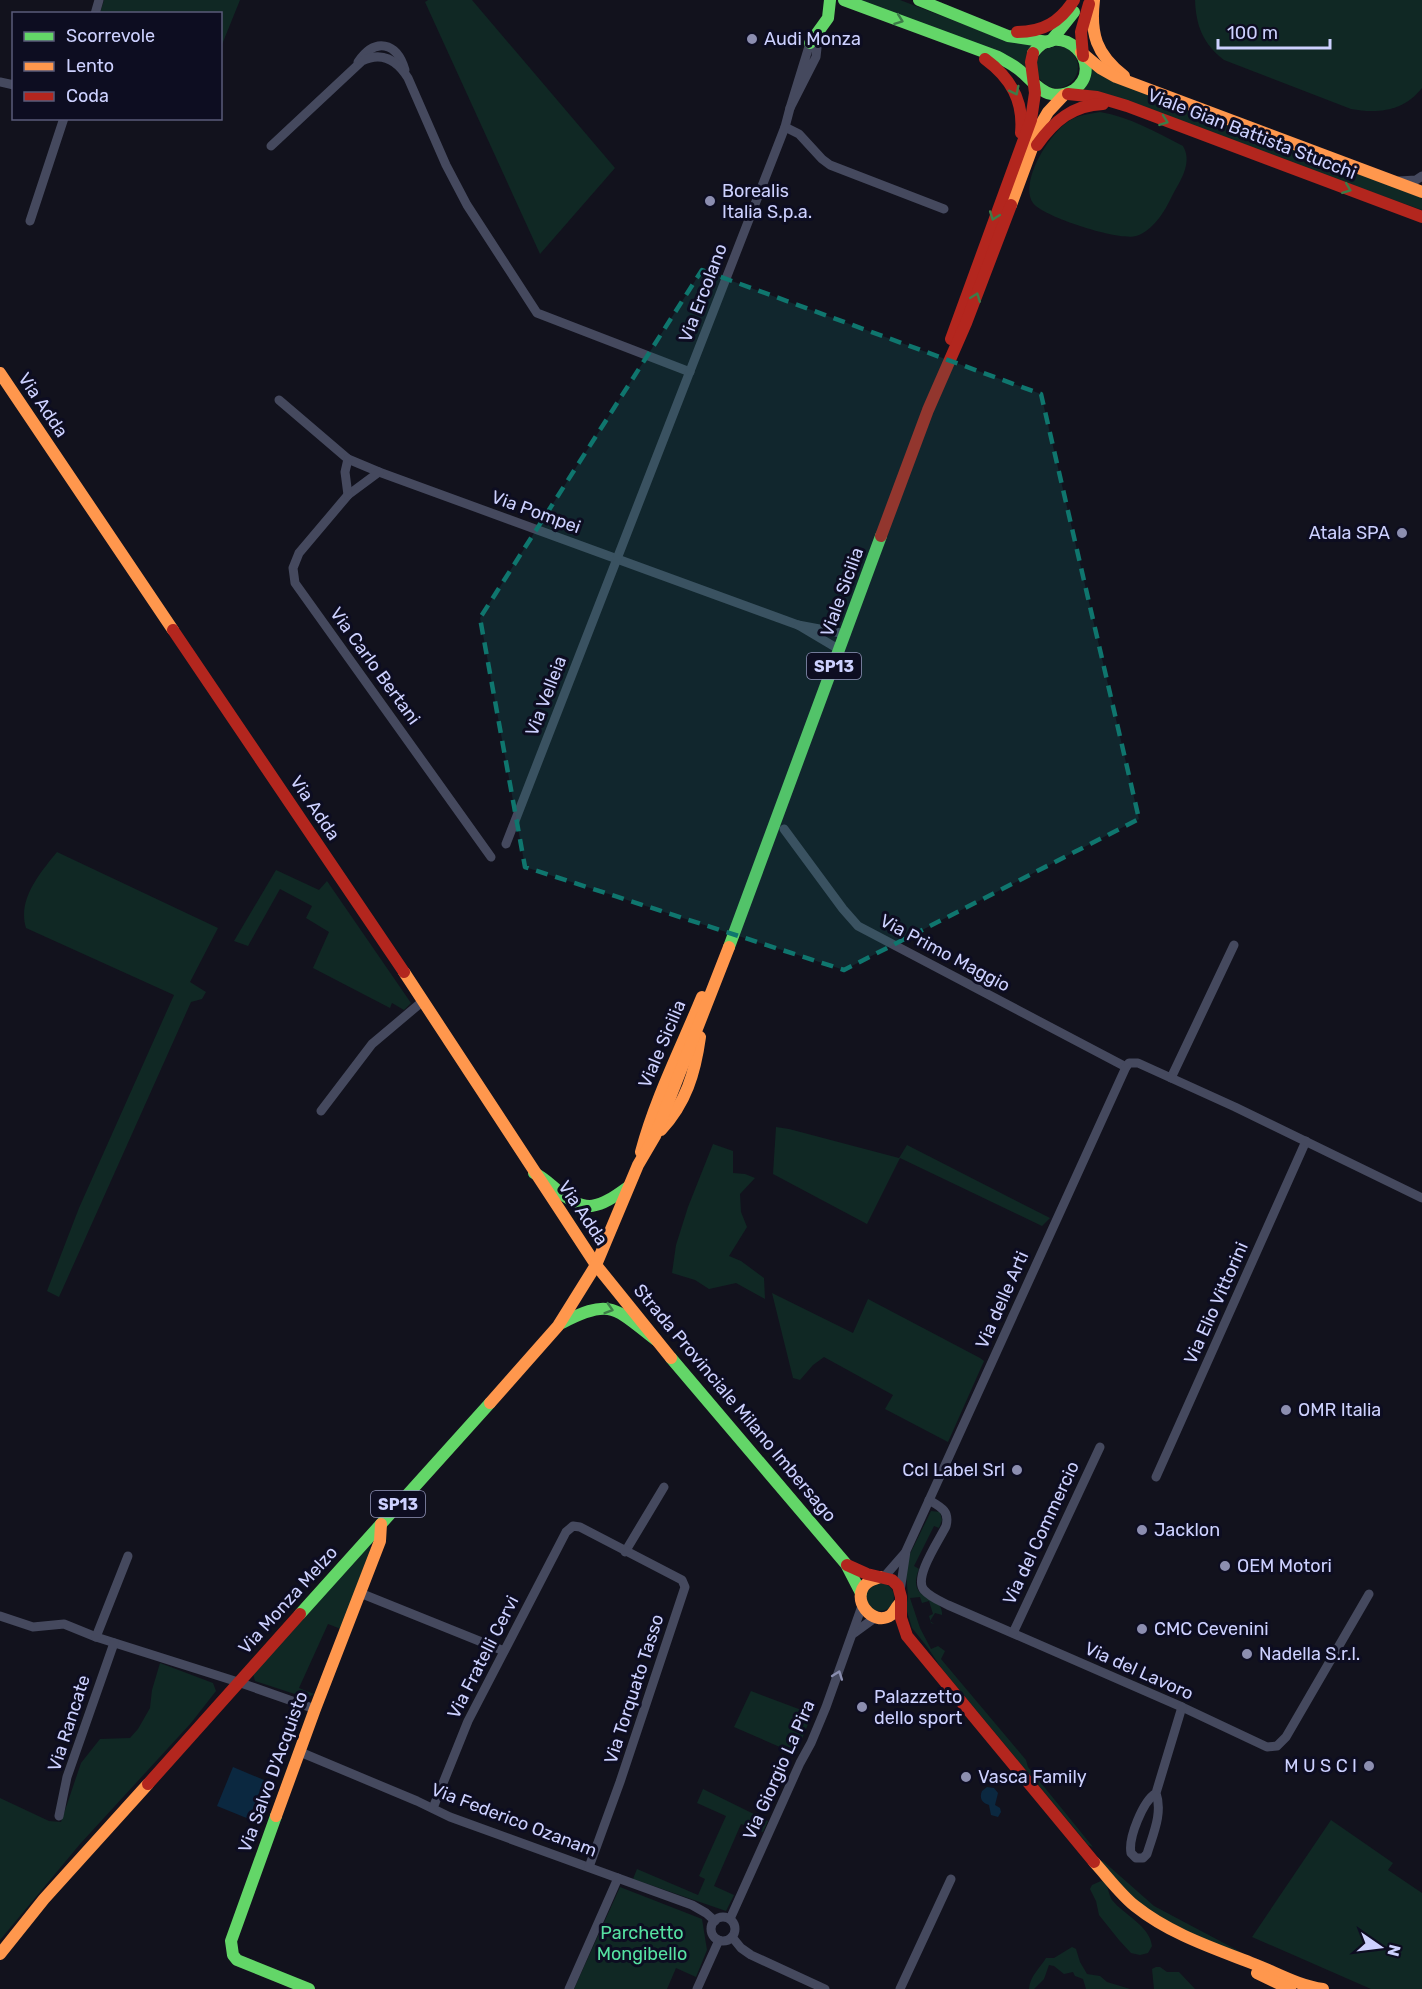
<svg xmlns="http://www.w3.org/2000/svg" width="1422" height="1989" viewBox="0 0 1422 1989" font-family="Rubik,sans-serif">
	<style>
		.green { fill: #102824 }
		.water { fill: #0b2840 }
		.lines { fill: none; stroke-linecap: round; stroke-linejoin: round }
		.street { stroke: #45495e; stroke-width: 9 }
		.fast { stroke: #63d668; stroke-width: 12 }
		.slow { stroke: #ff974d; stroke-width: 12 }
		.jam { stroke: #b3261e; stroke-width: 12 }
		.oneway { stroke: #3c7c48 }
		.oneway2 { stroke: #898dae }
		.marked { fill: #0f766e; fill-opacity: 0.2; stroke: #0f766e; stroke-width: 4.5; stroke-dasharray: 12 8; stroke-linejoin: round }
		.poi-dot { fill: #8c8eb0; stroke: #0d0d21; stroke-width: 2 }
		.labels { text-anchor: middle; stroke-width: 6; stroke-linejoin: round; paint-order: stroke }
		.shield { fill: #0d0d21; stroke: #9396bc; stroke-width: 1.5 }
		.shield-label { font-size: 16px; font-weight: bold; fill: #cdd1ff }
		.poi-label { font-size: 18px; fill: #cdd1ff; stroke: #0d0d21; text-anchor: start }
		.street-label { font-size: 18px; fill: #cdd1ff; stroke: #0d0d21 }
		.park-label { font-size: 18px; fill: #56e1a2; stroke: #0d0d21 }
	</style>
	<rect width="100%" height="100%" fill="#12121d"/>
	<g class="green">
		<polygon points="104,0 240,0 221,47 220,14 100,13"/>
		<polygon points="428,0 472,0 615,168 540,254 425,2"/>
		<polygon points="857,0 900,0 1002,39 1034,45 1025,69"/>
		<path d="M1195 0H1422V88C1404 111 1378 114 1351 109L1224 60C1203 44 1196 26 1195 0Z"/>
		<circle cx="1057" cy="67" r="21"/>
		<polygon points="1091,69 1422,198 1422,210 1082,90"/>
		<path d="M1100 112C1130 117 1156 132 1183 146 1193 163 1180 181 1172 196 1165 211 1153 231 1136 236 1119 241 1043 217 1033 203 1019 181 1050 133 1069 121 1078 115 1089 114 1100 112Z"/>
		<path d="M57 852 218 928 190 982 206 992 202 999 191 1002 59 1297 47 1291 79 1208 174 995 26 928C17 899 41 872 57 852Z"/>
		<polygon points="276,870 319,890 327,881 411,1003 404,1010 392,1003 390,1008 313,968 329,932 306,918 312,906 280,889 248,946 234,941"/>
		<polygon points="776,1127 789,1129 899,1158 907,1145 1050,1218 1042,1226 900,1158 867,1224 773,1174"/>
		<polygon points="713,1144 733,1151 733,1173 745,1174 755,1178 740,1194 741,1212 747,1227 729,1256 741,1261 764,1278 765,1299 736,1283 709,1289 695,1280 672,1273 676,1245 688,1207"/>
		<polygon points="772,1293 853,1333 868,1299 980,1358 984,1361 948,1442 885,1409 893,1395 824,1357 813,1365 800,1380 793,1378"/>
		<path d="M931 1511 940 1512 942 1520 939 1528 934 1526 914 1566 919 1569C905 1604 944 1593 942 1615L935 1613 930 1621 934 1624 931 1623 929 1616 933 1614 929 1601 922 1603 920 1597 910 1598 920 1628 931 1649 938 1646 945 1651 941 1659 1026 1760 1028 1767 1093 1847 1088 1845 942 1669 928 1648 912 1628 906 1608 908 1597 906 1573 909 1556Z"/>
		<polygon points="366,1545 371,1547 341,1629 328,1624 299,1688 314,1694 307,1698 255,1681 253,1674"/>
		<circle cx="880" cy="1597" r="14"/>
		<polygon points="160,1663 213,1683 216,1691 191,1723 80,1844 0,1940 0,1798 49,1821 61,1822 81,1763 100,1739 130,1738 138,1729 150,1708 152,1690"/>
		<polygon points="751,1691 812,1714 796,1754 734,1727"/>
		<polygon points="703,1789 768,1821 763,1832 741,1824 714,1886 734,1895 726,1911 633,1879 637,1869 698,1895 705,1879 699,1876 726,1816 697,1803"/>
		<polygon points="1331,1820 1393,1863 1388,1870 1422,1893 1422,1989 1371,1989 1252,1937"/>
		<path d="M1103 1861 1154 1906 1252 1958C1213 1943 1167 1929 1136 1900 1123 1888 1113 1874 1101 1862Z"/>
		<path d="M1101 1881 1105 1882C1108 1887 1109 1895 1112 1900 1123 1914 1150 1926 1152 1946L1148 1953 1140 1955 1131 1953 1119 1940 1099 1915 1096 1901 1090 1889 1092 1885Z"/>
		<polygon points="620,1887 702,1919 707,1950 696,1977 676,1968 667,1989 574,1989"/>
		<path d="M1072 1947 1076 1949 1080 1962 1087 1974 1100 1976 1107 1982 1130 1989H1086L1083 1979 1075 1976 1073 1972 1064 1974 1054 1966 1049 1965 1044 1979 1034 1989H1029C1030 1976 1040 1968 1046 1958H1054Z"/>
		<polygon points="1156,1967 1160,1967 1167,1972 1179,1972 1195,1989 1154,1989 1152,1969"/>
	</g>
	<g class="water">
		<polygon points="233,1767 264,1780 249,1819 217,1806"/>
		<path d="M987 1787 994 1788 998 1793 995 1805 1000 1808 1001 1812 998 1817 991 1815 989 1805C982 1803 979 1798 982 1791Z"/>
	</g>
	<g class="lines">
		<g class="street">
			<polyline points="95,14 99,0"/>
			<polygon points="810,43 817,48 816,57 790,108"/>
			<path d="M358 62C375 37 397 42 405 70"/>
			<polyline points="0,82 14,85"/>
			<polyline points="785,127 799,134 822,159 830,165 944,209"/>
			<path d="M271 146 362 61C382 51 397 60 408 78L446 165 467 205 537 313 690 372"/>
			<polyline points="1399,181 1416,180 1422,176"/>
			<polyline points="30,221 64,118"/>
			<polyline points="279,400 348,459 379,472 798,625"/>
			<polyline points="379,472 348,495 299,553 293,568 295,583 491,857"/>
			<polyline points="348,495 345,472 348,459"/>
			<polyline points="840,650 798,625 846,634"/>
			<polyline points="784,829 843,909 858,926 1126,1067"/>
			<polyline points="506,844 785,127 790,108"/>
			<polyline points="1171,1078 1234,945"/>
			<polyline points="321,1111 372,1044 423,1001"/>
			<polyline points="1156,1477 1306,1141"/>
			<path d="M929 1500C941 1507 950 1511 946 1526 940 1539 913 1577 924 1590 930 1597 940 1601 948 1605L1182 1707 1267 1747 1277 1746 1286 1737 1369 1594"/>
			<polyline points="625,1552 664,1487"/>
			<polyline points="884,1577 905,1553"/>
			<polyline points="900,1591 906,1551 1126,1067 1129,1063 1138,1063 1235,1107 1422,1198"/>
			<polyline points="360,1593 504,1651"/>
			<polyline points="0,1616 33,1627 64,1624 96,1637 238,1682 315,1709"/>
			<polyline points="854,1633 876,1617"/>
			<polyline points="1013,1633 1100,1447"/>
			<polyline points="96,1637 128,1556"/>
			<polyline points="300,1752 417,1801 450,1817 692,1905 706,1913 715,1921"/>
			<path d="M1156 1793C1143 1801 1128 1838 1131 1853L1136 1858H1143L1147 1854C1153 1834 1163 1813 1156 1793L1182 1707"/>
			<polyline points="433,1808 468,1721 566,1532 573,1526 580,1527 682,1580 685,1587 620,1782 589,1867"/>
			<polyline points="59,1816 67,1777 114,1643"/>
			<circle cx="723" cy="1929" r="12"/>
			<polyline points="730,1919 800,1763 811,1743 826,1707 862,1606"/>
			<polyline points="732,1937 741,1948 751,1955 825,1989"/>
			<polyline points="569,1989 618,1878"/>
			<polyline points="697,1989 719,1940"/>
			<polyline points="900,1989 951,1879"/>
		</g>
		<g class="fast">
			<path d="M844 0 998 57C1005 61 1012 64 1018 69 1029 77 1038 91 1051 94 1059 96 1067 94 1074 90 1108 65 1060 16 1033 53"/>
			<polyline points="919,0 1008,36 1048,42"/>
			<polyline points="1051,41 1074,12"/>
			<polyline points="810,43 828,18 830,0"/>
			<polyline points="729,947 881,536"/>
			<path d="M534 1173C543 1177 550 1184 557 1190 586 1215 599 1208 628 1187"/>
			<path d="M562 1323C611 1297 616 1309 656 1340"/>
			<polyline points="671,1358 846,1564 861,1593"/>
			<polyline points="300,1614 490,1403"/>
			<polyline points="276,1816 231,1941 233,1955 237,1960 309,1989"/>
		</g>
		<g class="slow">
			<path d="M1094 0C1090 34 1096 54 1124 76"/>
			<polyline points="1081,52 1100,68 1116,77 1422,192"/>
			<polyline points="1011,205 1041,124 1048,112 1064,95"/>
			<polyline points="0,373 173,630"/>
			<polyline points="404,972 596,1265 671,1358"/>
			<path d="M661 1130C686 1103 695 1073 700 1037"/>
			<path d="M641 1152C655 1099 681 1048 702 997"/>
			<polyline points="490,1403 558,1326 596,1265 638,1165 655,1136 729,947"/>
			<path d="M880 1577C876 1579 870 1580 867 1583 849 1598 873 1628 891 1615 894 1612 897 1606 900 1603"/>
			<polyline points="276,1816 315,1709 380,1541 381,1524"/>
			<path d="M1094 1862C1107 1876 1120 1894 1135 1906 1170 1934 1213 1948 1254 1964 1277 1973 1299 1986 1323 1989"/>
			<polyline points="0,1954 44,1899 148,1784"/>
			<polyline points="1257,1973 1290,1989"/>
		</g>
		<g class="jam">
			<path d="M1017 32C1043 32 1060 22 1074 0"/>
			<polyline points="1083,56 1081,32 1089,4"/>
			<path d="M985 59C1011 78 1024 101 1021 133"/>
			<polyline points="1068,94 1097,97 1127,106 1422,217"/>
			<path d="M1037 145C1054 121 1073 105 1103 104"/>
			<polyline points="951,339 1031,120 1035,93 1031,62 1033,53"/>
			<polyline points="881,536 928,410 966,323 1011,205"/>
			<polyline points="173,630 404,972"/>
			<polyline points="847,1565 867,1574 892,1580 898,1586 901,1597 901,1618 907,1636 1094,1862"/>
			<polyline points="148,1784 300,1614"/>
		</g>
	</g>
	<defs><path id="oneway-chevron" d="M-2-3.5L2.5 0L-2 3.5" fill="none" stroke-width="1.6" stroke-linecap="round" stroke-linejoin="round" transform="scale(1.5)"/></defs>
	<g class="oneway">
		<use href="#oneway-chevron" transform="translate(899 20) rotate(20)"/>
		<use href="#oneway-chevron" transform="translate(1015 91) rotate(63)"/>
		<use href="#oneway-chevron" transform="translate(1164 121) rotate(20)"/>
		<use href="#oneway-chevron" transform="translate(1347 189) rotate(21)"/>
		<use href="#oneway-chevron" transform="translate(994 216) rotate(110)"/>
		<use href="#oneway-chevron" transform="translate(976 297) rotate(-69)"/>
		<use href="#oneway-chevron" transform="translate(609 1309) rotate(17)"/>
	</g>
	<use class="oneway2" href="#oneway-chevron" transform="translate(838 1675) rotate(-70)"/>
	<path class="marked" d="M702 270 1041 394 1139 819 844 970 525 867 480 618Z"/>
	<g class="poi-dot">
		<circle cx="752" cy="39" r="6"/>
		<circle cx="710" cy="201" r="6"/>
		<circle cx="1402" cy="533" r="6"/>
		<circle cx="1286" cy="1410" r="6"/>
		<circle cx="1017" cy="1470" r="6"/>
		<circle cx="1142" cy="1530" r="6"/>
		<circle cx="1225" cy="1566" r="6"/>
		<circle cx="1142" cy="1629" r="6"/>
		<circle cx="1247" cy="1654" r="6"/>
		<circle cx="862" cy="1707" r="6"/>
		<circle cx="1369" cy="1766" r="6"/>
		<circle cx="966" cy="1777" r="6"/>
	</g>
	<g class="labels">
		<g class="shield">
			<rect x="807" y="653" width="54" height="26" rx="4.5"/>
			<rect x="371" y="1491" width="54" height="26" rx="4.5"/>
		</g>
		<g class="shield-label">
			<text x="834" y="672">SP13</text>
			<text x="398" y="1510">SP13</text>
		</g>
		<g class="poi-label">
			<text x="764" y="45">Audi Monza</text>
			<text x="722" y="197">Borealis<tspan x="722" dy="21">Italia S.p.a.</tspan></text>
			<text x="1390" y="539" text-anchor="end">Atala SPA</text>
			<text x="1298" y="1416">OMR Italia</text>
			<text x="1005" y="1476" text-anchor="end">Ccl Label Srl</text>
			<text x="1154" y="1536">Jacklon</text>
			<text x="1237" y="1572">OEM Motori</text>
			<text x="1154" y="1635">CMC Cevenini</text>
			<text x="1259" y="1660">Nadella S.r.l.</text>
			<text x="874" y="1703">Palazzetto<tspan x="874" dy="21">dello sport</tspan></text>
			<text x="1357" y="1772" text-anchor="end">M U S C I</text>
			<text x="978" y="1783">Vasca Family</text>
		</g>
		<g class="street-label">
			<text transform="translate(1252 134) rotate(21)" y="6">Viale Gian Battista Stucchi</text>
			<text transform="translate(703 293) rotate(-69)" y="6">Via Ercolano</text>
			<text transform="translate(43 405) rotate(56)" y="6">Via Adda</text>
			<text transform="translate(536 512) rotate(20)" y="6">Via Pompei</text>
			<text transform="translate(842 592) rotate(-70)" y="6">Viale Sicilia</text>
			<text transform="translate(375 666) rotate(54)" y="6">Via Carlo Bertani</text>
			<text transform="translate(546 696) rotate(-69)" y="6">Via Velleia</text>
			<text transform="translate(315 808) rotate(56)" y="6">Via Adda</text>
			<text transform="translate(945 953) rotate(28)" y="6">Via Primo Maggio</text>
			<text transform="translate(662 1044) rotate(-67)" y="6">Viale Sicilia</text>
			<text transform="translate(583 1213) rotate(56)" y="6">Via Adda</text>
			<text transform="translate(1002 1300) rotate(-66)" y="6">Via delle Arti</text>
			<text transform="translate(1216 1303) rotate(-66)" y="6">Via Elio Vittorini</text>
			<text transform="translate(735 1403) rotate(50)" y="6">Strada Provinciale Milano Imbersago</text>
			<text transform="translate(1041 1533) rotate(-65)" y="6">Via del Commercio</text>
			<text transform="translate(288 1600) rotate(-48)" y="6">Via Monza Melzo</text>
			<text transform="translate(483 1657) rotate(-63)" y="6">Via Fratelli Cervi</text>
			<text transform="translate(1139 1671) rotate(24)" y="6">Via del Lavoro</text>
			<text transform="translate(634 1689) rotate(-72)" y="6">Via Torquato Tasso</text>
			<text transform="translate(69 1723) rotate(-72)" y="6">Via Rancate</text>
			<text transform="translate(779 1770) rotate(-66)" y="6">Via Giorgio La Pira</text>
			<text transform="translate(273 1772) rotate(-70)" y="6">Via Salvo D'Acquisto</text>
			<text transform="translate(514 1820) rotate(21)" y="6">Via Federico Ozanam</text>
		</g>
		<g class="park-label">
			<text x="642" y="1939">Parchetto<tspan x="642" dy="21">Mongibello</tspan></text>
		</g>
	</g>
	<rect x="12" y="12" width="210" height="108" fill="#0d0d21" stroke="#5a5b7a" stroke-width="1.5"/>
	<rect x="24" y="32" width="30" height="9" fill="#63d668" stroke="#5a5b7a" stroke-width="1.5"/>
	<text x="66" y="42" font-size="18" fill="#cdd1ff">Scorrevole</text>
	<rect x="24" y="62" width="30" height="9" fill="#ff974d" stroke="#5a5b7a" stroke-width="1.5"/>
	<text x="66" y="72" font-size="18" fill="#cdd1ff">Lento</text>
	<rect x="24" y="92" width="30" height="9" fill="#b3261e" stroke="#5a5b7a" stroke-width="1.5"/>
	<text x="66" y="102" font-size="18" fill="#cdd1ff">Coda</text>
	<g transform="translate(1380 1947) rotate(104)" stroke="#0d0d21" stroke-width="4.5" paint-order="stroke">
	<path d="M0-4.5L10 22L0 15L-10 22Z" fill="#cdd1ff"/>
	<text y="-9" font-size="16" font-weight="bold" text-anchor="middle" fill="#cdd1ff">N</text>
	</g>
	<path d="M1218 39v9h112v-9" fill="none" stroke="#cdd1ff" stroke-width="3"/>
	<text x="1227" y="39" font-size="18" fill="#cdd1ff" stroke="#0d0d21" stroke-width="4.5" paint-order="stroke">100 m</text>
</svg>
